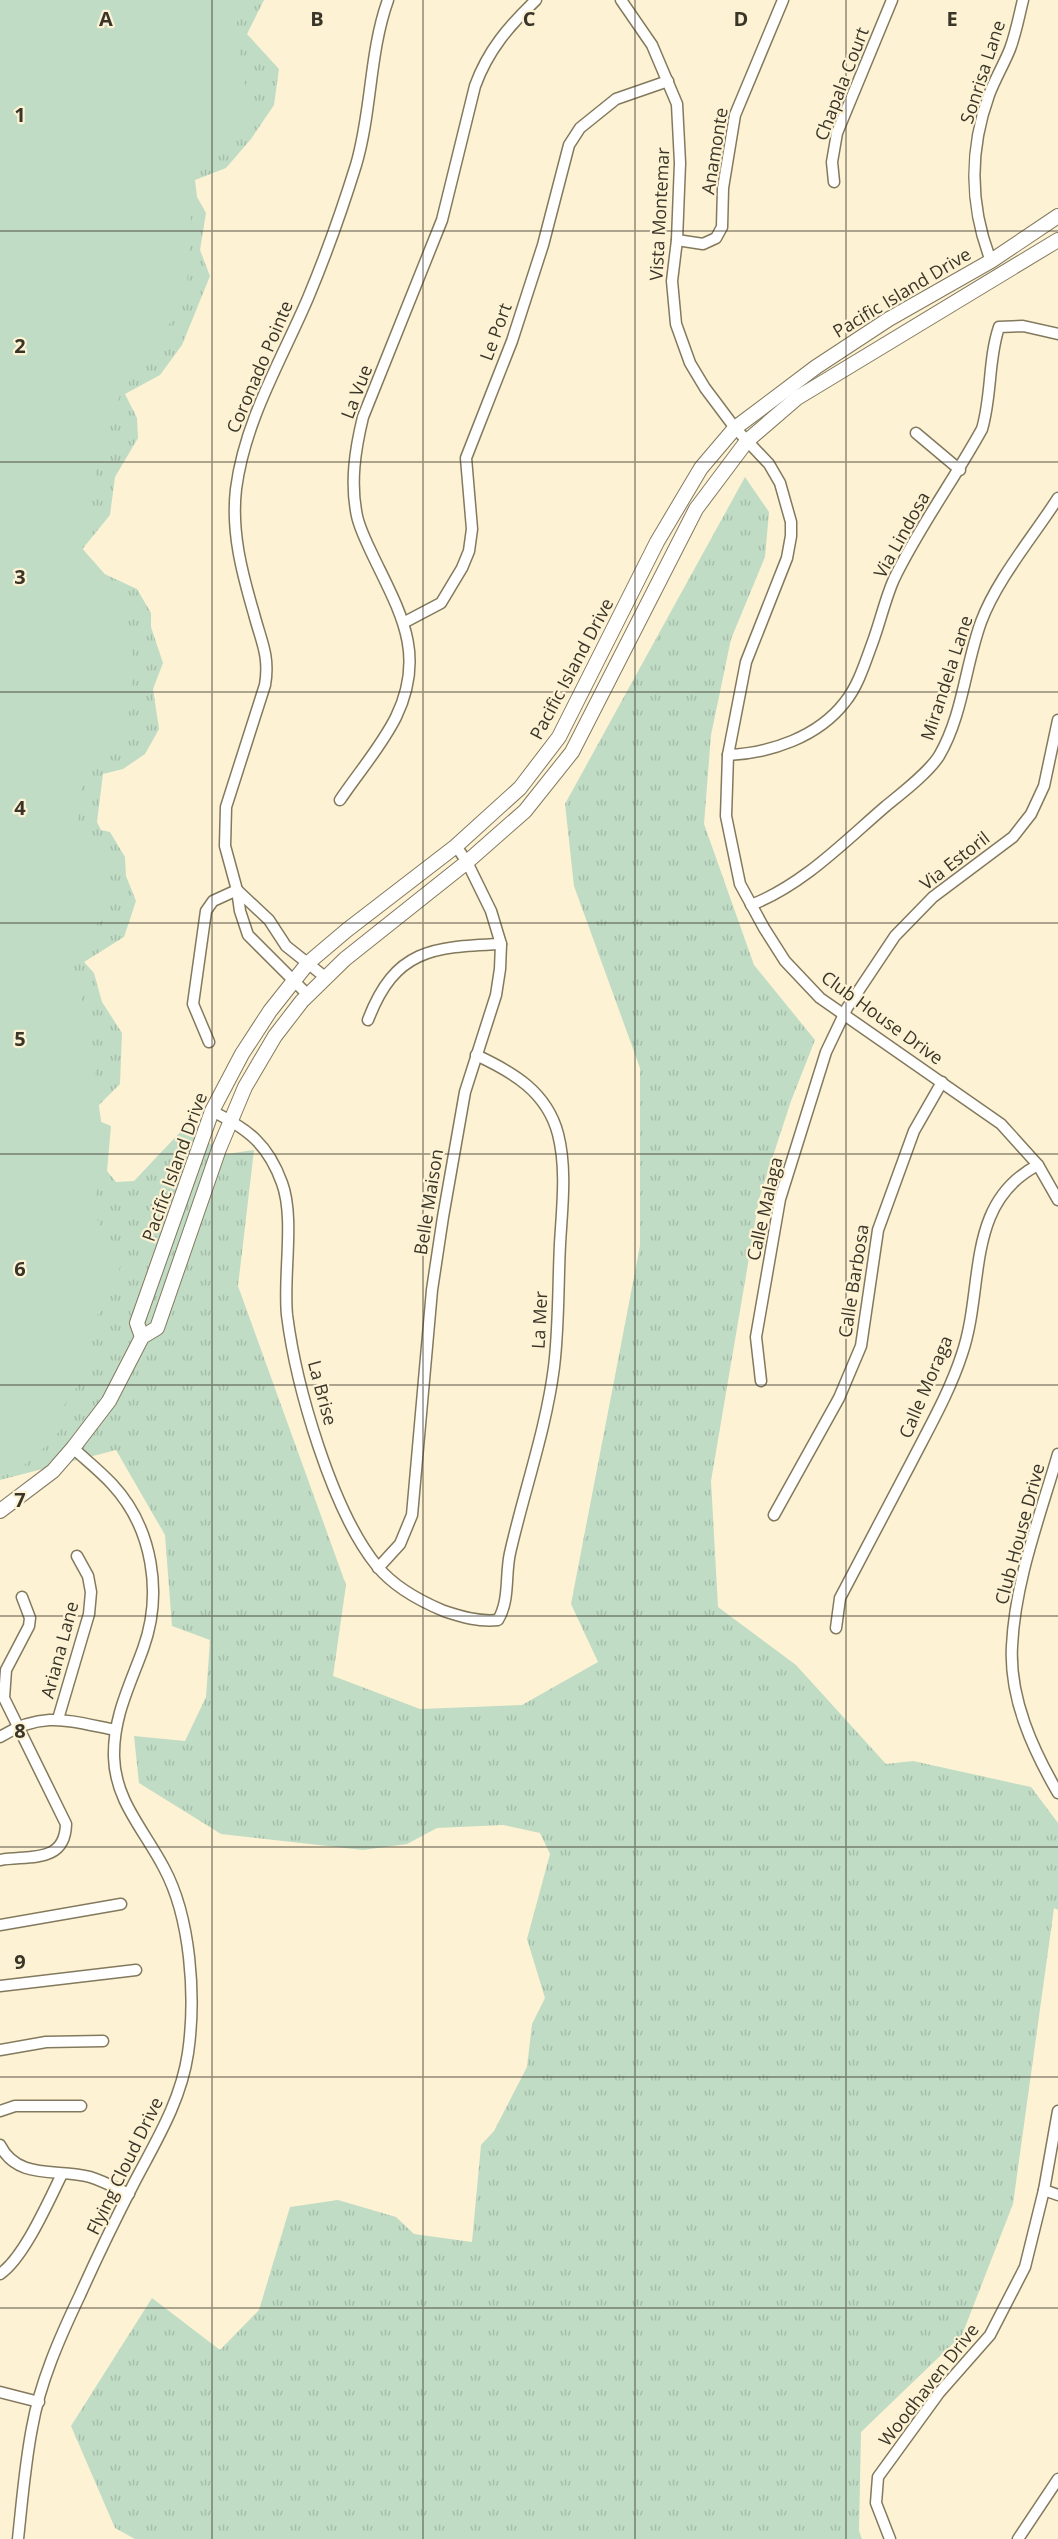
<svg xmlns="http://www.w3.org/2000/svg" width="1058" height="2539" viewBox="0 0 1058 2539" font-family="'Open Sans',sans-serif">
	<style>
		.grass { fill: url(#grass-tufts) }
		.green { fill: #c0dcc5 }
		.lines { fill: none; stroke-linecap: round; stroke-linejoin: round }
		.minor-casing { stroke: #83795d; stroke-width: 13 }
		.major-casing { stroke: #83795d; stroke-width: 16 }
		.minor { stroke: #fff; stroke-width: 10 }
		.major { stroke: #fff; stroke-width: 14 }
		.grid { fill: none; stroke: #393529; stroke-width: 1.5; stroke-opacity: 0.55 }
		.labels { text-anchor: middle; stroke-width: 4.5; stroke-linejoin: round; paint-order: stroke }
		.street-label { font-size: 18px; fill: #393529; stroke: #fdf2d3 }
		.grid-label { font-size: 20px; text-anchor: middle; font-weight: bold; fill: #393529; stroke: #fdf2d3; stroke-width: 4.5; stroke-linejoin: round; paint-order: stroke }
	</style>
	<defs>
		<pattern id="grass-tufts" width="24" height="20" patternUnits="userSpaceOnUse" patternTransform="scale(1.5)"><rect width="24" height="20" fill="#c0dcc5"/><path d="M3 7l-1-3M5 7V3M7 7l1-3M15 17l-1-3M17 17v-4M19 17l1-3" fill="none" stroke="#a6bda9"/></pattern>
	</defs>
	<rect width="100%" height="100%" fill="#fdf2d3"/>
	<polygon class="grass" points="0,0 264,0 247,34 279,69 274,105 251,139 226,168 195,180 197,197 206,213 200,250 210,276 182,345 160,375 125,394 137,418 138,438 115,477 110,515 80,552 87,566 137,589 151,613 151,627 163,663 153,689 159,729 145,754 123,769 103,774 97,822 101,830 110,832 125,857 126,876 136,901 124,937 84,962 94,973 102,1002 122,1033 120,1084 92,1112 94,1119 111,1126 107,1171 116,1182 134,1181 185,1127 226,1154 254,1150 238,1286 346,1585 333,1676 420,1709 522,1705 598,1662 571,1604 640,1246 640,1068 574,886 565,804 745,477 769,512 765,557 731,639 711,735 704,824 754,965 815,1040 791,1101 759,1199 711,1481 718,1607 796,1665 886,1764 913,1761 1031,1787 1058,1823 1058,1910 1054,1908 1013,2204 962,2335 861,2432 859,2531 862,2539 135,2539 115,2528 71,2426 152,2298 220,2350 259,2310 290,2207 338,2200 396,2217 414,2234 472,2242 481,2145 494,2131 527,2067 532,2024 545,1998 527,1939 550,1854 540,1833 503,1825 437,1828 407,1844 363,1850 221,1834 139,1783 134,1736 185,1741 206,1697 210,1640 172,1626 165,1535 116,1450 0,1480"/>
	<path class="green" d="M0 0H238L236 39 245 84 247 116 193 179 187 287 162 339 121 392 94 478 82 548C92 561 106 573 114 587 142 638 133 689 124 744L84 774 77 827 103 858V914L73 967 87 1019 106 1157 92 1210 121 1264 113 1288 90 1328 82 1379 63 1407 71 1418 48 1444 21 1468 0 1460Z"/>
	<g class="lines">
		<g class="minor-casing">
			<g id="minor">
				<polyline points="621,0 652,45 677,104 680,163 677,240 672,281 676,324 690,363 705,388 735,428 769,464 780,483 791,522 791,536 787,558 746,662 728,755 726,816 740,884 764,928 785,961 820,998 1001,1124 1038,1165 1058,1200"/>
				<polyline points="834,182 832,162 837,133 892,0"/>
				<polyline points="677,240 703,244 716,238 722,227 723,188 735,115 783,0"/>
				<path d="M991 261C970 207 969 150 989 95 995 79 1004 64 1010 49 1016 33 1019 16 1023 0"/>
				<polyline points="916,433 960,470"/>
				<polyline points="405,622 441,603 462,568 469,551 472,529 466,458 512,341 543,245 569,145 580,128 616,99 668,81"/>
				<path d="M728 755C771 753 818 737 845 702 858 686 865 663 872 644 880 623 885 599 894 579 919 527 954 480 982 429 992 395 988 360 999 327L1023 326 1058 334"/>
				<path d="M340 800C358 773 381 747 396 717 426 655 401 614 374 558 368 545 360 530 357 516 350 483 355 450 363 417L442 220 475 86C488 50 509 26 536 0"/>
				<polyline points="237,890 269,920 286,946 325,977"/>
				<path d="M751 905C803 885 844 842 886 806 902 793 928 773 939 756 963 715 965 666 981 622 997 579 1033 537 1058 498"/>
				<path d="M308 995 248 935 240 911 237 890 225 846 226 807 265 685C270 656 261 641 254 614 242 573 231 532 236 489 245 420 281 361 308 298 326 255 342 210 356 165 372 111 369 53 388 0"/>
				<path d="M368 1020C395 949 432 947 501 944"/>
				<polyline points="209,1042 193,1004 206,911 213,901 237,890"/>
				<path d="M212 1111C248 1129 268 1144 282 1183 295 1218 283 1276 287 1315 296 1386 332 1511 377 1566 394 1587 420 1601 444 1611 462 1617 479 1622 498 1620 510 1600 505 1575 510 1553 524 1491 546 1430 554 1367 559 1326 558 1284 560 1244 562 1208 567 1169 558 1134 547 1092 513 1072 476 1055"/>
				<polyline points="761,1381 756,1337 780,1199 826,1052 847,1008 895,936 933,897 1013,837 1031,814 1044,786 1058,720"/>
				<path d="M1058 1454C1040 1516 1015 1581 1012 1646 1009 1698 1033 1750 1058 1793"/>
				<polyline points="774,1515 839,1398 861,1346 878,1230 914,1131 942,1082"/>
				<polyline points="378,1568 400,1544 412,1515 432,1290 443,1217 465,1092 496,995 500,969 501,944 491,911 467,862 456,846"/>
				<path d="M836 1628 840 1598C864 1552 888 1507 912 1461 930 1426 950 1391 962 1354 985 1287 964 1203 1038 1165"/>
				<polyline points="58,1719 89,1614 91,1592 88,1576 77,1556"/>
				<path d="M0 1737C43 1710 69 1721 115 1730"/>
				<path d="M0 1860C29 1855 65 1864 66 1824L4 1698 6 1670 29 1626 30 1618 22 1597"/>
				<polyline points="0,1925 121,1904"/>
				<polyline points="0,1986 136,1970"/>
				<polyline points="0,2050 46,2042 103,2041"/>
				<polyline points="0,2111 15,2106 81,2106"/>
				<path d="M0 2145C18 2181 58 2168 90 2177 103 2181 116 2188 129 2194"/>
				<polyline points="1044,2190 1058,2195"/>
				<path d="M0 2274C24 2258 49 2200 62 2174"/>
				<polyline points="0,2392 39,2402"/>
				<path d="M18 2539C22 2502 25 2464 32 2428 40 2382 60 2337 80 2295 97 2257 115 2220 134 2183 156 2141 181 2101 188 2053 196 1997 191 1918 164 1868 145 1831 115 1801 114 1757 113 1717 130 1685 143 1649 163 1594 153 1528 112 1484 100 1471 86 1460 73 1448"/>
				<polyline points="890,2539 876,2503 878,2477 939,2393 990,2335 1025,2267 1044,2190 1058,2111"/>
				<polyline points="1018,2539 1058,2479"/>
			</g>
		</g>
		<g class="major-casing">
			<g id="major">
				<polyline points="142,1337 137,1323 212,1111 242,1054 270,1011 308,963 347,930 456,846 520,788 559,737 657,542 701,468 735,428 816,367 889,319 991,261 1058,216"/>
				<polyline points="0,1511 53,1471 73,1448 109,1401 142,1337 157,1328 219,1149 245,1087 275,1036 302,1001 345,959 467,862 525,811 572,752 696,509 747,441 797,398 1058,240"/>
			</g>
		</g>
		<use href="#minor" class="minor"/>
		<use href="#major" class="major"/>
	</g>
	<path class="grid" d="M212 0V2539M423 0V2539M635 0V2539M846 0V2539M0 231H1058M0 462H1058M0 692H1058M0 923H1058M0 1154H1058M0 1385H1058M0 1616H1058M0 1847H1058M0 2077H1058M0 2308H1058"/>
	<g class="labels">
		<g class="street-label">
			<text transform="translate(983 72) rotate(-72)" y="6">Sonrisa Lane</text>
			<text transform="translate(842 84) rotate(-69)" y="6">Chapala Court</text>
			<text transform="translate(715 151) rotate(-81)" y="6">Anamonte</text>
			<text transform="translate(660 214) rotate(-87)" y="6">Vista Montemar</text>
			<text transform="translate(902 293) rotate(-31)" y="6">Pacific Island Drive</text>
			<text transform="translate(496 332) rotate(-70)" y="6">Le Port</text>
			<text transform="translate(260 367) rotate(-67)" y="6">Coronado Pointe</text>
			<text transform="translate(357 392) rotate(-69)" y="6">La Vue</text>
			<text transform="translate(902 535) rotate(-61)" y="6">Via Lindosa</text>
			<text transform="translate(572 669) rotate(-62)" y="6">Pacific Island Drive</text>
			<text transform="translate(947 678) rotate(-72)" y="6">Mirandela Lane</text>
			<text transform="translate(955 861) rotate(-38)" y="6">Via Estoril</text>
			<text transform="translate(882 1018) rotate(36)" y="6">Club House Drive</text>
			<text transform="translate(175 1167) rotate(-70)" y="6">Pacific Island Drive</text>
			<text transform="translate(429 1202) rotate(-81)" y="6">Belle Maison</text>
			<text transform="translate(765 1209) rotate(-77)" y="6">Calle Malaga</text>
			<text transform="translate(854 1281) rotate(-81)" y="6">Calle Barbosa</text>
			<text transform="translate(540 1320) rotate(-87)" y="6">La Mer</text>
			<text transform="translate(926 1387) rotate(-67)" y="6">Calle Moraga</text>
			<text transform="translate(322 1393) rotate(75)" y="6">La Brise</text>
			<text transform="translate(1020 1534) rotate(-75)" y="6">Club House Drive</text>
			<text transform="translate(60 1650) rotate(-75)" y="6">Ariana Lane</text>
			<text transform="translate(125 2166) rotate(-64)" y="6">Flying Cloud Drive</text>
			<text transform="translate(929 2385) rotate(-52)" y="6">Woodhaven Drive</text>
		</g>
	</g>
	<g class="grid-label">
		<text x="106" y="26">A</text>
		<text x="317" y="26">B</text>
		<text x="529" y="26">C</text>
		<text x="741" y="26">D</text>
		<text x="952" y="26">E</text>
		<text x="20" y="122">1</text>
		<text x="20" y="353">2</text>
		<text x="20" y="584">3</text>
		<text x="20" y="815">4</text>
		<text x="20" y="1046">5</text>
		<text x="20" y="1276">6</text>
		<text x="20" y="1507">7</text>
		<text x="20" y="1738">8</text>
		<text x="20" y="1969">9</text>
	</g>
</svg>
